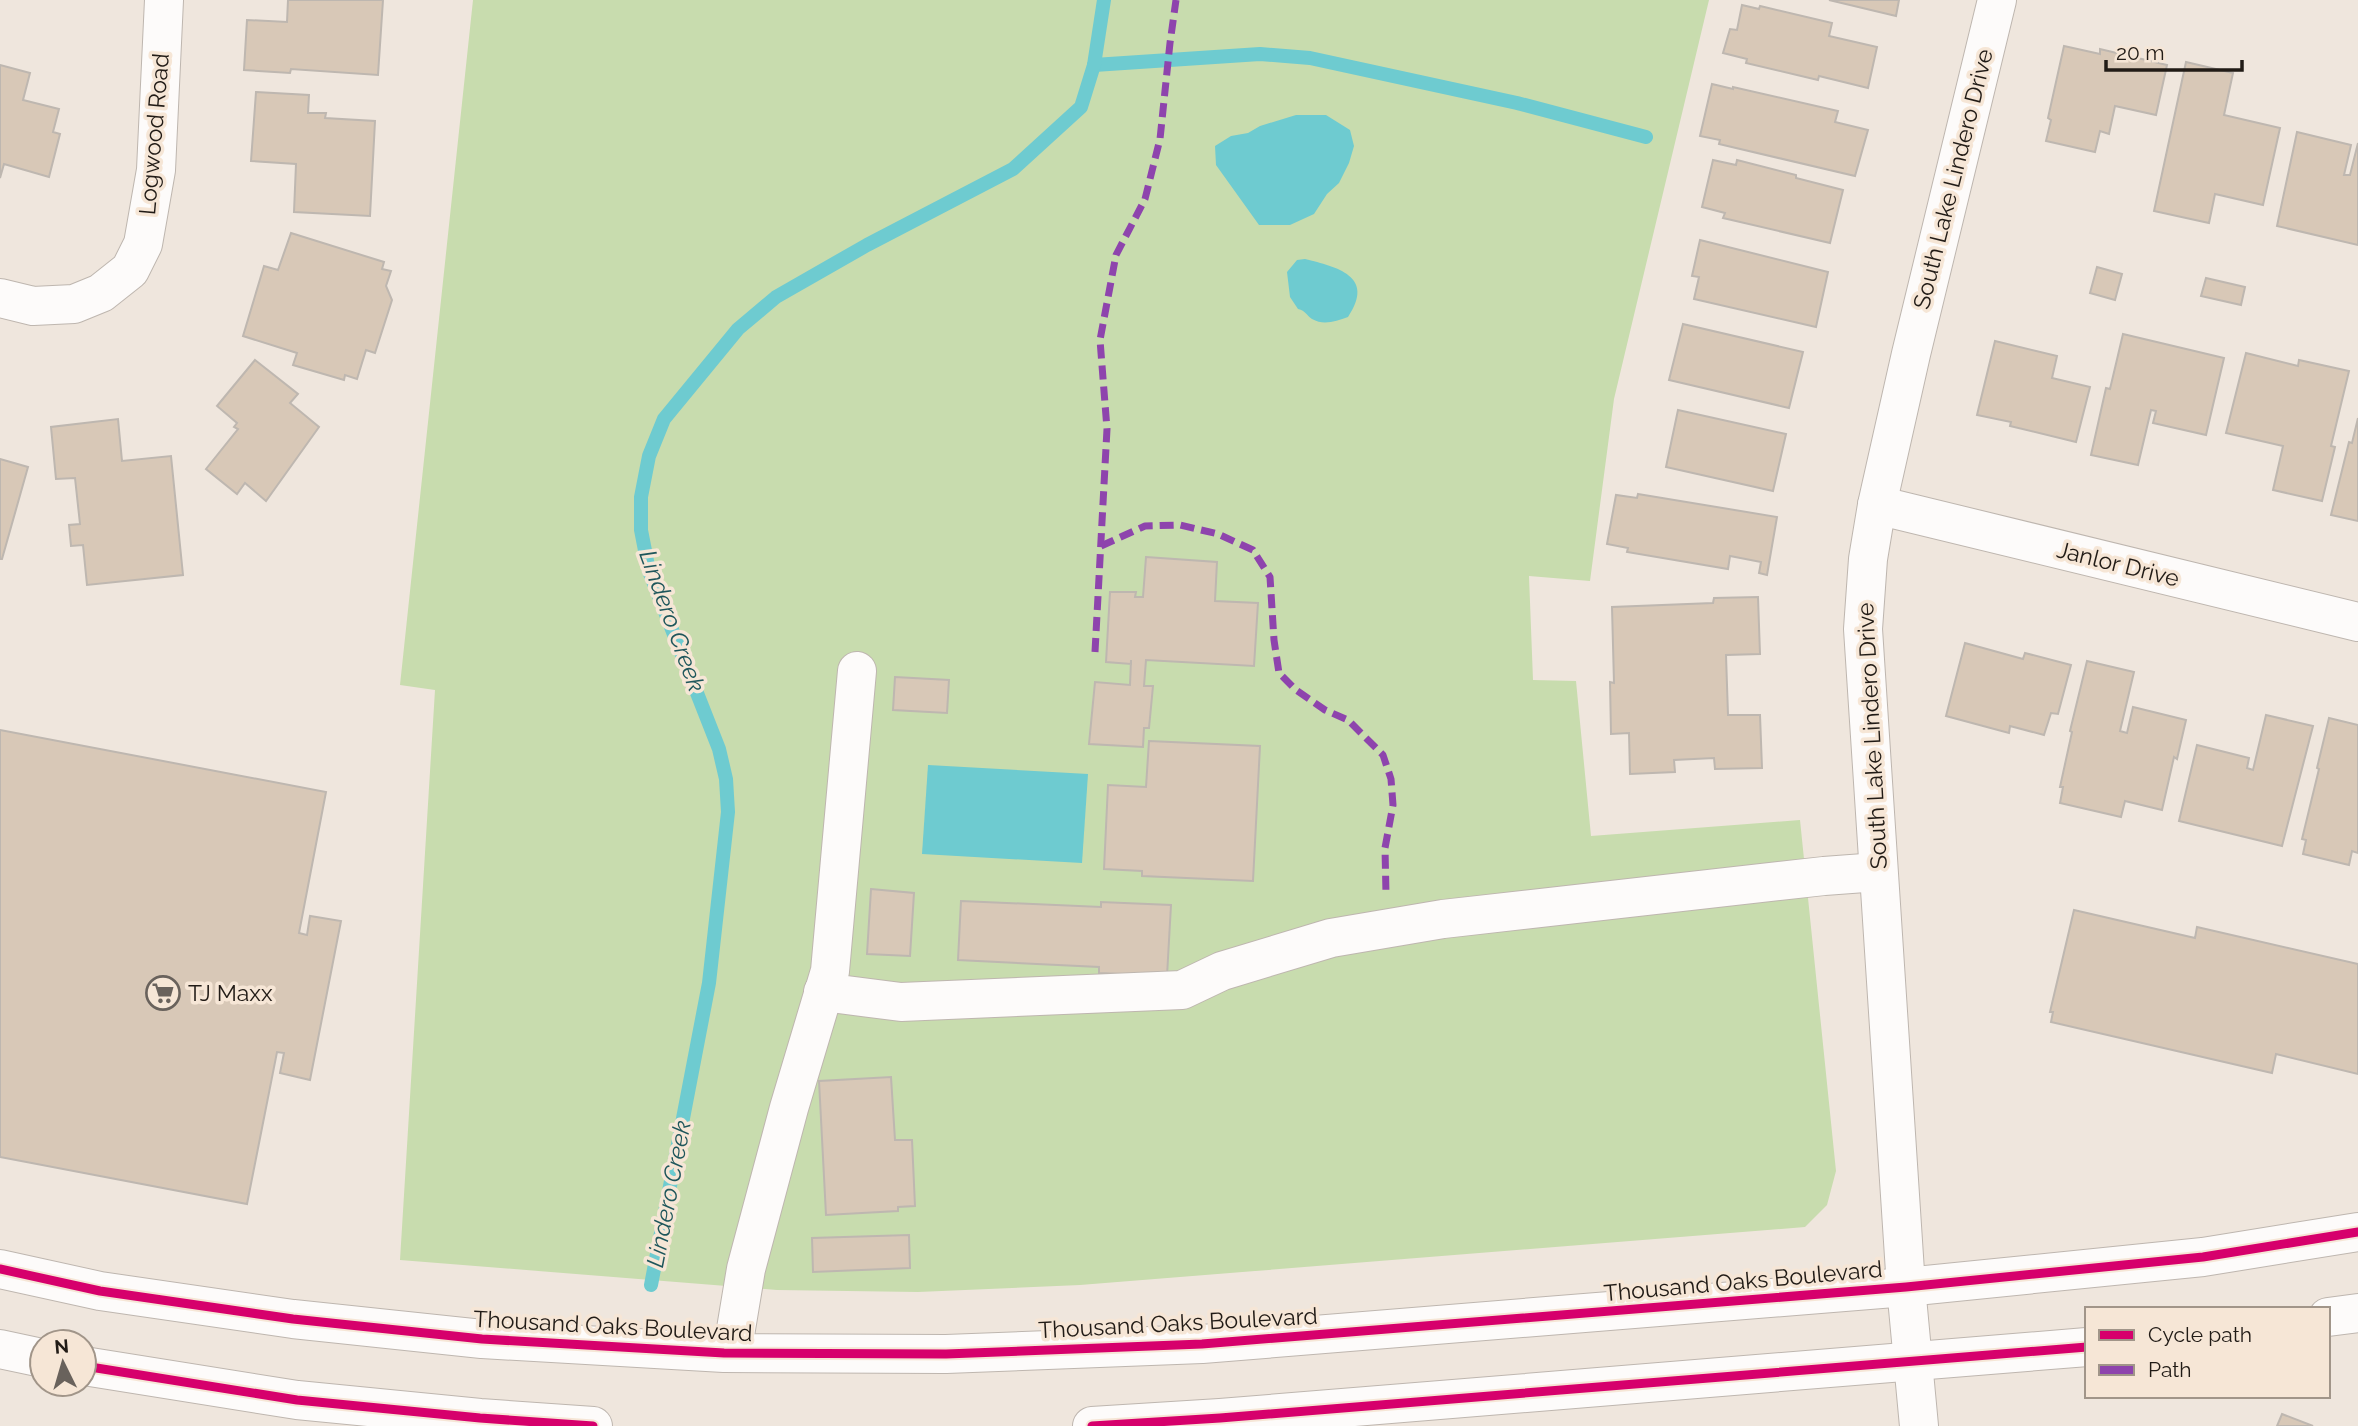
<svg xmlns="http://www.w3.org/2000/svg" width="2358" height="1426" viewBox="0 0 2358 1426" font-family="Raleway,sans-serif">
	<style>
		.green { fill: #c8dcae }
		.water { fill: #6ecbd0 }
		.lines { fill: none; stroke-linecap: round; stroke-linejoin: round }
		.stream { stroke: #6ecbd0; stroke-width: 14 }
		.building { fill: #d8c8b7; stroke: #beb7b0; stroke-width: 2 }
		.minor-casing { stroke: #beb6af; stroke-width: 40 }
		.major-casing { stroke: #beb6af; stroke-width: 40 }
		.minor { stroke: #fdfbfa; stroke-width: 38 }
		.major { stroke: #fdfbfa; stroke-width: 38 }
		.quiet { stroke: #8e44ad; stroke-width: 7; stroke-dasharray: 14 7; stroke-linecap: butt }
		.cycleway-casing { stroke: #f6e6d6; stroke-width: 13 }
		.cycleway { stroke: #d6006c; stroke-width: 9 }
		.labels { text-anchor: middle; stroke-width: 7; stroke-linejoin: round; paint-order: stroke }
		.street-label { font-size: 23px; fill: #211b16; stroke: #f6e6d6 }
		.poi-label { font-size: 23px; fill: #211b16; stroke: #f6e6d6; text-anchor: start }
		.water-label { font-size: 24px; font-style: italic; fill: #1e565b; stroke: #f6e6d6 }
	</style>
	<rect width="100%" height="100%" fill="#efe6dd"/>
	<polygon class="green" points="473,0 1709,0 1614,399 1590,581 1529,576 1533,680 1576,681 1591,836 1800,820 1836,1171 1827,1205 1805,1227 1080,1285 918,1292 777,1290 400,1260 435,690 400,685"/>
	<g class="water">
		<polygon points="1296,115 1326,115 1350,130 1354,146 1349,163 1339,183 1327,194 1314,214 1290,225 1259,225 1216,165 1215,146 1231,136 1248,133 1260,126"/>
		<path d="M1305 259C1337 267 1376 276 1348 317 1336 321 1324 326 1312 319 1306 315 1306 311 1298 309L1290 297 1287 272 1297 260Z"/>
		<polygon points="928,765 1088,774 1082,863 922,854"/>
	</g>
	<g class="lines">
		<g class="stream">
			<polyline points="1094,65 1260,54 1310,58 1517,103 1646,137"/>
			<polyline points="651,1285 709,983 728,812 726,779 719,749 649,571 641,530 641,497 649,456 664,419 738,329 776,297 867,245 1013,169 1081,107 1094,65 1104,0"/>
		</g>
	</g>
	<g class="building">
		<polygon points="288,0 383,0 378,75 291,69 290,73 244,70 247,20 287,22"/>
		<polygon points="1829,0 1899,0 1896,16"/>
		<polygon points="1742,5 1759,9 1760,6 1832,23 1829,36 1877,47 1868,88 1819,76 1818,80 1746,63 1747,59 1723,53 1730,29 1737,30"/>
		<polygon points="2064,46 2100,54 2100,49 2167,65 2156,115 2115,106 2109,134 2100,131 2095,152 2046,141 2051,120 2048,118"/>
		<polygon points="2186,62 2233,73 2224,115 2280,128 2263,205 2215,194 2209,223 2154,211"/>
		<polygon points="0,65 30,73 23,100 59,109 53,132 60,134 49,177 4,164 0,178"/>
		<polygon points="1712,84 1733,89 1733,87 1838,111 1835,122 1868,130 1855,176 1719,144 1720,140 1700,136"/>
		<polygon points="256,92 309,95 308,113 326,113 325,118 375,121 370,216 294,212 296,164 251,161"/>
		<polygon points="2297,132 2351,145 2344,175 2350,175 2358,143 2358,245 2277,226"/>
		<polygon points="1713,160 1736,165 1737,160 1796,175 1796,178 1843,190 1830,243 1723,218 1725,213 1702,207"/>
		<polygon points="291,233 384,262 382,269 391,271 386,286 392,300 375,353 366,350 357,379 345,375 344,380 293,365 297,353 243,336 264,266 278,270"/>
		<polygon points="1700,240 1828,272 1816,327 1694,299 1699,277 1692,276"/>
		<polygon points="2097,267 2122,274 2115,300 2090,293"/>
		<polygon points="2206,278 2245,287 2241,305 2201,296"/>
		<polygon points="1683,324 1803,352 1789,408 1669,380"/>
		<polygon points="2123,334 2224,358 2206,435 2153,423 2156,411 2151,410 2138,465 2091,455 2106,388 2110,389"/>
		<polygon points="1995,341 2057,356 2052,378 2090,387 2076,442 2010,426 2011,422 1977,415"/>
		<polygon points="2246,353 2298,366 2299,360 2349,371 2331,446 2335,447 2322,501 2273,490 2283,446 2226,433"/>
		<polygon points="255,360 298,394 290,403 319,427 266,501 245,483 237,494 206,469 238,429 234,427 237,423 217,406"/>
		<polygon points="1678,410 1786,434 1773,491 1666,467"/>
		<polygon points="2358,418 2358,521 2331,515 2349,442 2352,443"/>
		<polygon points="118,419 122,461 171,456 183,575 87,585 83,545 71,546 69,525 80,524 75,478 56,479 51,427"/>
		<polygon points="0,459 28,467 2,559 0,559"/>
		<polygon points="1638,494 1777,517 1767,575 1759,573 1761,562 1730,556 1728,569 1627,552 1628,548 1607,544 1616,495 1637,498"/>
		<polygon points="1146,557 1217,562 1215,601 1258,603 1254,666 1146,660 1144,686 1153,686 1149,728 1144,728 1143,747 1089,744 1095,682 1130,685 1131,660 1131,664 1106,662 1110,592 1136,592 1135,597 1143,597"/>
		<polygon points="1758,597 1760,654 1726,655 1728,715 1760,715 1762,768 1715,769 1714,758 1674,760 1675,772 1630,774 1629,733 1611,734 1610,682 1614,683 1612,607 1713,603 1714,598"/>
		<polygon points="1965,643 2023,659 2025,653 2071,665 2058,714 2051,713 2044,735 2010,726 2009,733 1946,716"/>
		<polygon points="2087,661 2134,672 2120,731 2127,733 2133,707 2186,720 2177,759 2174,757 2162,810 2125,801 2121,817 2060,803 2063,787 2060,787 2072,732 2070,731"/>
		<polygon points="895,677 949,680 947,713 893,710"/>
		<polygon points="2266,715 2313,726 2282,846 2179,821 2197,745 2249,758 2247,768 2253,770"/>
		<polygon points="2329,718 2358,725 2358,853 2352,851 2349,865 2303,854 2306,840 2302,839 2319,769 2317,768"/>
		<polygon points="0,730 326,792 299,933 307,935 310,916 341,921 310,1080 280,1073 284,1053 277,1052 247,1204 0,1157"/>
		<polygon points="1149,741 1260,746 1253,881 1142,876 1142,871 1104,869 1108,785 1146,787"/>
		<polygon points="871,889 914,893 910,956 867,954"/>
		<polygon points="961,901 1101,907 1101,902 1171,905 1167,976 1099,973 1099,967 958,960"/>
		<polygon points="2074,910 2195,938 2197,927 2358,964 2358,1074 2276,1054 2272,1073 2051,1022 2053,1012 2050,1012"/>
		<polygon points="891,1077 895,1140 912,1140 915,1206 898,1207 898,1211 826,1215 819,1081"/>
		<polygon points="909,1235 910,1268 813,1272 812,1238"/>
		<polygon points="2282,1414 2313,1426 2277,1426"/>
	</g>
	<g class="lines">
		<g class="minor-casing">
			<g id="minor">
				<polyline points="0,298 33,306 74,304 101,293 130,270 143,244 156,170 164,0"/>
				<polyline points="1877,505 2358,622"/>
				<polyline points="823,992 901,1002 1182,990 1222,971 1331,938 1443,919 1824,876 1878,872"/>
				<polyline points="732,1353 746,1269 789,1108 830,971 857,671"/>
				<polyline points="1919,1426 1906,1287 1863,629 1868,559 1877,505 1911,354 1997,0"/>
			</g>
		</g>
		<g class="major-casing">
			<g id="major">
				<polyline points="0,1269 100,1291 293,1319 482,1339 724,1353 946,1354 1202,1344 1906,1287 2203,1257 2358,1232"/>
				<polyline points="2328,1317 2358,1313"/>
				<polyline points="0,1349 42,1358"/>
				<polyline points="84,1366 297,1400 480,1418 593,1426"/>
				<polyline points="1092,1426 1220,1418 2087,1347"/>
			</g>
		</g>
		<use href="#minor" class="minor"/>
		<use href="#major" class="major"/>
		<g class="quiet">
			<polyline points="1101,546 1145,526 1180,525 1218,534 1253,550 1270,577 1274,640 1279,673 1296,690 1325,710 1348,720 1383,755 1391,779 1393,805 1385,848 1386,894"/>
			<polyline points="1095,652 1107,429 1100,340 1116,255 1145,199 1160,139 1170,43 1176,0"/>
		</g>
		<g class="cycleway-casing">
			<g id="cycleway">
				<polyline points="0,1269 100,1291 293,1319 482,1339 724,1353 946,1354 1202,1344 1906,1287 2203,1257 2358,1232"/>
				<polyline points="84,1366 297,1400 480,1418 593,1426"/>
				<polyline points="1092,1426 1220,1418 2087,1347"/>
			</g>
		</g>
		<use href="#cycleway" class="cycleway"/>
	</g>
	<defs>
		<g id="supermarket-ring" transform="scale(1.75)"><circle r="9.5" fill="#f6e6d6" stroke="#69625c" stroke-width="1.5"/><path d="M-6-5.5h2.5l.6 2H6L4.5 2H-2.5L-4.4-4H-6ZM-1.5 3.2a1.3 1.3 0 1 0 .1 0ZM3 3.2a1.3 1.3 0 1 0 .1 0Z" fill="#69625c"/></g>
	</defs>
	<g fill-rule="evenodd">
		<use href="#supermarket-ring" x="163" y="993"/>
	</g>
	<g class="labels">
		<g class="street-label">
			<text transform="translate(154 134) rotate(-85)" y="8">Logwood Road</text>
			<text transform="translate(1953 179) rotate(-76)" y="8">South Lake Lindero Drive</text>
			<text transform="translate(2118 564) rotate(14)" y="8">Janlor Drive</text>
			<text transform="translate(1872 736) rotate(-93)" y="8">South Lake Lindero Drive</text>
			<text transform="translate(1743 1281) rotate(-5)" y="8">Thousand Oaks Boulevard</text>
			<text transform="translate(1178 1323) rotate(-3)" y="8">Thousand Oaks Boulevard</text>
			<text transform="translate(613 1326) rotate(3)" y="8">Thousand Oaks Boulevard</text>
		</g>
		<g class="poi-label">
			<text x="188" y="1001">TJ Maxx</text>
		</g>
		<g class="water-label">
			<text transform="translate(672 621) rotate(70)" y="8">Lindero Creek</text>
			<text transform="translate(669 1194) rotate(-79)" y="8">Lindero Creek</text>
		</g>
	</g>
	<rect x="2085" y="1307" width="245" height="91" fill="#f6e6d6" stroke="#a19589" stroke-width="2"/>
	<rect x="2099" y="1330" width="35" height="10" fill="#d6006c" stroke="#a19589" stroke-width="2"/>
	<text x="2148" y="1342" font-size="21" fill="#211b16">Cycle path</text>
	<rect x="2099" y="1365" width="35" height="10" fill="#8e44ad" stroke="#a19589" stroke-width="2"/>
	<text x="2148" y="1377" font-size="21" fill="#211b16">Path</text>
	<g transform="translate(63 1363) rotate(355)"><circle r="33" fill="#f6e6d6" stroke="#a19589" stroke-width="2"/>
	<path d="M0-5L12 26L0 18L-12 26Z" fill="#69625c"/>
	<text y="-10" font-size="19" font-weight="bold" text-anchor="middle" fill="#211b16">N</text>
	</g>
	<path d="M2106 60v10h136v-10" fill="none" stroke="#211b16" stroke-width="3.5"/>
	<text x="2116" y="60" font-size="21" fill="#211b16" stroke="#f6e6d6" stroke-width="5" paint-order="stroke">20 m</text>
</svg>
